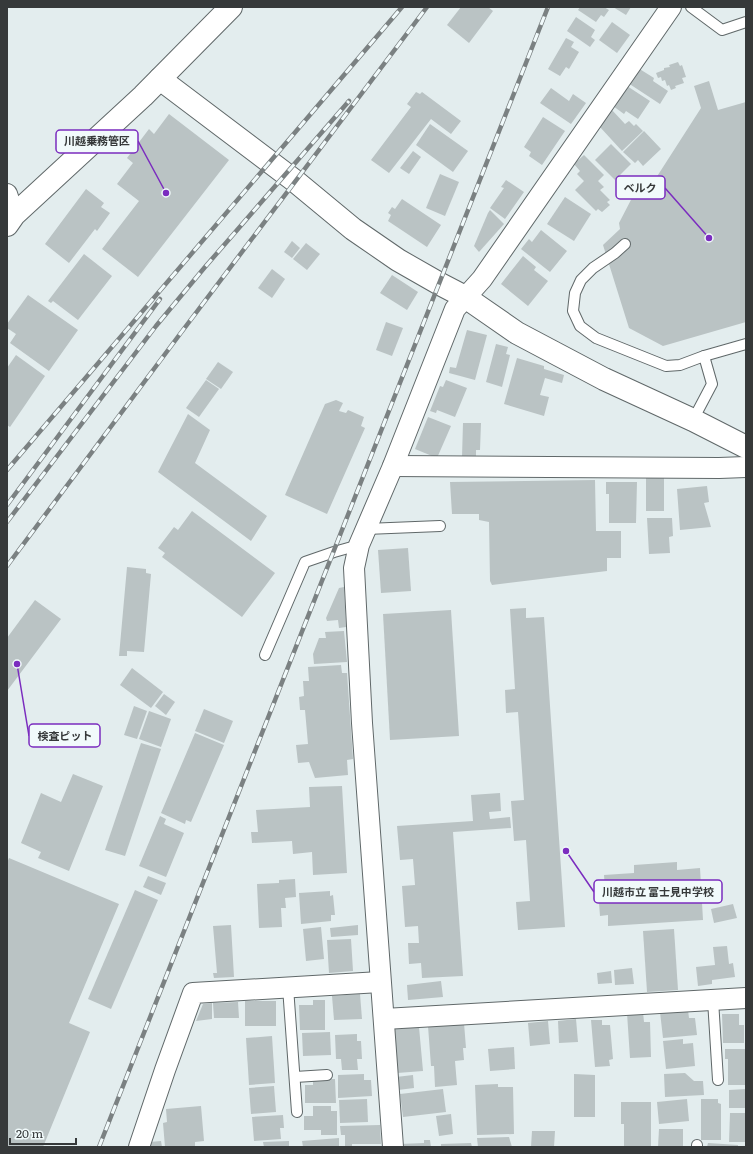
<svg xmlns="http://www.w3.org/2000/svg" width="753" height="1154" viewBox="0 0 753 1154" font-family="Literata,'Noto Sans JP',serif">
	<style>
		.building { fill: #bac3c4 }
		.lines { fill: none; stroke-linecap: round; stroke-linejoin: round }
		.lane-casing { stroke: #606869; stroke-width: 12 }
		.street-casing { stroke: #606869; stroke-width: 22 }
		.secondary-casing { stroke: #606869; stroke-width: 24 }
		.lane { stroke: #fff; stroke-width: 10 }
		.street { stroke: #fff; stroke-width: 20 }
		.secondary { stroke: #fff; stroke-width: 22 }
		.rail-casing { stroke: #7b8182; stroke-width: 4.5 }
		.rail { stroke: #f1fafb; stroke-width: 3; stroke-dasharray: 9; stroke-linecap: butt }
		.leader { fill: none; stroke: #7b2cbf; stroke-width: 1.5 }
		.callout-dot { fill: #7b2cbf; stroke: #f1fafb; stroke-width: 1.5 }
		.callout { fill: #f1fafb; stroke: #7b2cbf; stroke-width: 1.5 }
		.callout-label { font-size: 11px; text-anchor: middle; font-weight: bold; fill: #36393a }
	</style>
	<rect width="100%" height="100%" fill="#e3edee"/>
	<g class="building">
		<polygon points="461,7 488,7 493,11 469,43 447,25"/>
		<polygon points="580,7 604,7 609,10 604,17 601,15 596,22 578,10"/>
		<polygon points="613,7 631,7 626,15"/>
		<polygon points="576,17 595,30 591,37 595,40 590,47 567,31"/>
		<polygon points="612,22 630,35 617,53 599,40"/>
		<polygon points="566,38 574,42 571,47 579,52 569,69 566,67 560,76 548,69"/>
		<polygon points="678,62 680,66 682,65 686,77 682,78 684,83 675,86 676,88 671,90 669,85 667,86 665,80 662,81 661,77 658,78 656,73 664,70 664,68 670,67 669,65"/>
		<polygon points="638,68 654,78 653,81 668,91 660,104 628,83"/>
		<polygon points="709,81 718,110 746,102 746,322 663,346 629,328 603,245 620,229 619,223 633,196 647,192 701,108 694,86"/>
		<polygon points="627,86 650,101 638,119 626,111 624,114 613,106"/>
		<polygon points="551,88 569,101 573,94 586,103 571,124 540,103"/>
		<polygon points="416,92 420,94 422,92 461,121 451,134 431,119 389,173 371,160 411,107 407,104"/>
		<polygon points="611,109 625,124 629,121 634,126 636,124 643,131 622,151 600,127"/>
		<polygon points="169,114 229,160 138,277 102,249 139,201 117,184 133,163 127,158 149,129 154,134"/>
		<polygon points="543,117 565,131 542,165 529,156 531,152 524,147"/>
		<polygon points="430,124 468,151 453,172 416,145"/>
		<polygon points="644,131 661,149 643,166 638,160 635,163 623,152"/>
		<polygon points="611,144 631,164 615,180 595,160"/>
		<polygon points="413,151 421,157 409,174 400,168"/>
		<polygon points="584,155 604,175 598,181 604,187 600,190 610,200 607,202 610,205 602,212 598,209 596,211 575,190 584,181 577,174 580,171 574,164"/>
		<polygon points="440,174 459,182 445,216 426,208"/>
		<polygon points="506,180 524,192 505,219 490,208 504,188 501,187"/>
		<polygon points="86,189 104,203 101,207 110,213 97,231 95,229 69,263 45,244"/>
		<polygon points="565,197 591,214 574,241 547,224"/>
		<polygon points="402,199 441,225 427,247 388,221 391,215 388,213 392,207 395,209"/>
		<polygon points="490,210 504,224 479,252 474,246 488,213"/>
		<polygon points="541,230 567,251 550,272 521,249 529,239 532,242"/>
		<polygon points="292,241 300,248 292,258 284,252"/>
		<polygon points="306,243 320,254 307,270 293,259"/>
		<polygon points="84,254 112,276 78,320 53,301 51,303 48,301"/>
		<polygon points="523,256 536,267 534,270 548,281 528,306 501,284"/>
		<polygon points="272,269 285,279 272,298 258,288"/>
		<polygon points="392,275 418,292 407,310 380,293"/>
		<polygon points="28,295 78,330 49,371 10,343 16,334 7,328 7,324"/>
		<polygon points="386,322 403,328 392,356 376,350"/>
		<polygon points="467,330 487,335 475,380 449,373 450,367 456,368"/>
		<polygon points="496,344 508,347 506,354 510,355 502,387 486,382"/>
		<polygon points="16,355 45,376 10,427 7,425 7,368"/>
		<polygon points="517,358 544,366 544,369 564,375 562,383 545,378 540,395 549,397 544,416 504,404"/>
		<polygon points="218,362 233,372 221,389 206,379"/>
		<polygon points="206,380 219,389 199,417 186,408"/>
		<polygon points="446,380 467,388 455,417 437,410 436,413 430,411 440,386 443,387"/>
		<polygon points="336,400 343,403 339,411 346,413 348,410 364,417 361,426 365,428 327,514 285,495 325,404"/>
		<polygon points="188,414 210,430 195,463 267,516 251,541 158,472"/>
		<polygon points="428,417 451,426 437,458 415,449"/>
		<polygon points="463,423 481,423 480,450 476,450 476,457 462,457"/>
		<rect x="646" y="477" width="18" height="34"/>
		<polygon points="595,480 596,531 621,531 621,558 607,558 607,571 492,585 490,581 489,522 479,520 479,514 452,514 450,482"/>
		<polygon points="606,482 637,482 636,523 609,523 609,494 606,494"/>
		<polygon points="707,486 709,502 704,503 711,527 680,530 677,489"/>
		<polygon points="192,511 275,573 242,617 162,557 165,553 158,548 174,527 178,530"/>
		<polygon points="647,518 672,518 673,536 669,537 670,553 649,554"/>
		<polygon points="408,548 411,591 381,593 378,550"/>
		<polygon points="127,567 146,569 146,573 151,574 144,652 127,651 127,656 119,656"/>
		<polygon points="344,587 346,627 339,628 338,620 327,621 326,618 339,588"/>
		<polygon points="35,600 61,619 7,691 7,638"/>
		<polygon points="526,608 526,618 544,617 565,927 518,930 516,902 530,901 526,840 514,841 511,801 524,800 518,712 506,713 505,690 515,689 510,609"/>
		<polygon points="451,610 459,736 390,740 383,614"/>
		<polygon points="344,631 347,662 314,664 313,654 319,638 326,638 325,632"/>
		<polygon points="341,665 342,673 347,673 353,759 347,760 348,775 315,778 309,762 298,763 296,745 308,744 305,710 300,710 299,697 304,696 303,681 309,681 308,667"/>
		<polygon points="132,668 163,692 151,708 120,685"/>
		<polygon points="164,694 175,702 166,715 155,706"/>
		<polygon points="134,706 147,711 137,739 124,735"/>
		<polygon points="204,709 233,721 224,743 195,731"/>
		<polygon points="149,711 171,719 161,747 139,739"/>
		<polygon points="195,733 224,745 191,822 186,820 185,824 161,813"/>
		<polygon points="141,743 161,749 125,856 105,850"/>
		<polygon points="73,774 103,786 69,871 38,858 41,852 21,843 41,793 61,802"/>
		<polygon points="342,786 347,873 313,875 312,852 293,854 292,841 252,843 251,832 258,832 256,810 310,807 309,787"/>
		<polygon points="500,793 501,811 489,812 490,819 510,817 511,828 453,832 463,976 422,978 421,963 409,964 408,943 419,943 418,926 405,927 402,886 415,885 413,859 400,860 397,826 473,821 471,795"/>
		<polygon points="160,816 166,819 164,824 184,833 166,877 139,866"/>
		<polygon points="9,858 119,904 69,1023 90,1032 43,1147 7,1147 7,863"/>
		<polygon points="677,862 677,870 700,868 703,920 608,926 608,915 600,916 598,889 605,889 604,875 634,873 634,865"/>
		<polygon points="148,876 166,883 161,895 143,887"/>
		<polygon points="295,879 296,897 285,898 286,908 281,908 282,927 259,928 257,884 279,883 279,880"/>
		<polygon points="135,890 158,900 111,1009 88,999"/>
		<polygon points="330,891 330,896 333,895 335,915 331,915 331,921 301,924 299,893"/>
		<polygon points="733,904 737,918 714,923 711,909"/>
		<polygon points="231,925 234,977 214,978 213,973 217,973 213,926"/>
		<polygon points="358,925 358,935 331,937 330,928"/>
		<polygon points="321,927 324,959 306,961 303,929"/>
		<polygon points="674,929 678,990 647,992 643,931"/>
		<polygon points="351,939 353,971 329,973 327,940"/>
		<polygon points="727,946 729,964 733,963 735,977 712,980 712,984 698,986 696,967 715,965 713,947"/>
		<polygon points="632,968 634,984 615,985 614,970"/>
		<polygon points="611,971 612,983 598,984 597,973"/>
		<polygon points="441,981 443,997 408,1000 407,985"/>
		<polygon points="360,994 362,1019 334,1020 332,996"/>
		<polygon points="313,1000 325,1000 325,1030 300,1030 299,1005 313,1005"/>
		<rect x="245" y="1001" width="31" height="25"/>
		<polygon points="238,1002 239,1018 214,1018 213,1003"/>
		<polygon points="212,1003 212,1019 196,1021 203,1004"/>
		<polygon points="688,1010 689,1018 695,1018 697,1035 663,1038 660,1012"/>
		<polygon points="643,1012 644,1022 650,1022 651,1057 630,1058 627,1013"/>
		<polygon points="722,1014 739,1014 739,1025 744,1025 744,1043 723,1043"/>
		<polygon points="576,1019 578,1042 559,1043 558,1021"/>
		<polygon points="591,1020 602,1020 602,1025 610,1025 613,1059 609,1060 610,1066 595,1067"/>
		<polygon points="548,1021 550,1044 530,1046 528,1023"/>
		<polygon points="464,1023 466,1048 463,1048 464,1060 455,1061 457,1085 435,1087 434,1066 431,1066 428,1026"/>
		<polygon points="419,1027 423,1071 397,1073 393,1029"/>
		<polygon points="330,1032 331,1055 303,1056 302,1033"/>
		<polygon points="357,1034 357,1041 361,1041 362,1059 357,1059 358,1070 342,1070 341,1059 336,1059 335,1035"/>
		<polygon points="272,1036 275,1083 249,1085 246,1038"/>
		<polygon points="683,1039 683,1044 693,1043 695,1066 666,1069 663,1041"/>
		<polygon points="514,1047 515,1069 490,1071 488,1049"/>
		<polygon points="725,1049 746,1049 746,1085 728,1085 728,1059 725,1059"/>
		<polygon points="685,1073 694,1081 703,1081 704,1095 665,1097 664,1074"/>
		<polygon points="364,1074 364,1080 371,1080 372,1096 338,1098 338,1075"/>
		<polygon points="574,1074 595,1075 595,1117 574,1117"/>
		<polygon points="413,1075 414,1088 398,1090 396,1077"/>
		<polygon points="313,1079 335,1079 336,1103 305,1103 305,1085 313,1085"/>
		<polygon points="498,1084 498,1087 513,1087 514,1134 477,1135 475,1085"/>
		<polygon points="274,1086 276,1112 251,1114 249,1088"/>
		<polygon points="443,1089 446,1112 403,1117 400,1094"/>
		<polygon points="746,1089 746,1108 729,1108 729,1090"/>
		<polygon points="367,1099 368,1122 340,1123 339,1100"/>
		<polygon points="687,1099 689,1121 659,1124 657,1102"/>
		<polygon points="701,1099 718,1099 718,1103 721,1104 721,1140 701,1140"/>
		<polygon points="621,1102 651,1102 651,1147 624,1147 624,1124 621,1124"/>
		<polygon points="201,1106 204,1141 195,1142 195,1147 165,1147 163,1123 167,1122 166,1109"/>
		<polygon points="313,1106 331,1106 331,1111 337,1111 337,1135 321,1135 321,1130 304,1130 304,1116 313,1116"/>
		<polygon points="730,1113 746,1113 746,1142 729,1142"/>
		<polygon points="451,1114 453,1134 439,1136 436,1116"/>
		<polygon points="283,1115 284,1128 280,1128 281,1139 254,1141 252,1117"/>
		<polygon points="380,1125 381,1144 352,1144 352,1147 345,1147 345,1135 341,1135 340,1126"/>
		<polygon points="659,1129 683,1129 683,1147 658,1147"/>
		<polygon points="532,1131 555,1131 554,1147 531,1147"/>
		<polygon points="509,1137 512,1147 478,1147 477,1138"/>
		<polygon points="339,1138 339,1147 303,1147 302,1141"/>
		<polygon points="424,1140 430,1140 431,1147 400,1147 400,1144 424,1143"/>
		<polygon points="161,1141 162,1147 151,1147 150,1142"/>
		<polygon points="289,1141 289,1147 264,1147 263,1142"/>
		<polygon points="471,1143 472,1147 441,1147 441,1144"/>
		<polygon points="708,1143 738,1145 738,1147 707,1147"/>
	</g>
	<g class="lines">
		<g class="lane-casing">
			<g id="lane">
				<polyline points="691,7 722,30 746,22"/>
				<polyline points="625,244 615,253 593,268 581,280 575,293 573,311 580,326 596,338 666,366 680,365 704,356 712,384 693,420"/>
				<polyline points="704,356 746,344"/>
				<polyline points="366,529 440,526"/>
				<polyline points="265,655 305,562 334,552 359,545"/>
				<polyline points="288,987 297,1112"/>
				<polyline points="713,1000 718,1080"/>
				<polyline points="295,1077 327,1075"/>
				<polyline points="697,1147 697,1145"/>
			</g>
		</g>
		<g class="street-casing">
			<g id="street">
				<polyline points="7,194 14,215"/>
				<polyline points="393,466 719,468 746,467"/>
				<polyline points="384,1019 746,998"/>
				<polyline points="139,1147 165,1070 193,993 380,982"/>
				<polyline points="393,1147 362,723 354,568 359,545 393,466 455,309 482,279 671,7"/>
			</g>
		</g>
		<g class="secondary-casing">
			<g id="secondary">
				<polyline points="160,79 295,181 353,229 398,260 440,284 465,297 517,333 604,379 693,420 746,447"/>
				<polyline points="7,225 14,215 143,96 231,7"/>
			</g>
		</g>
		<use href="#lane" class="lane"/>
		<use href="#street" class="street"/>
		<use href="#secondary" class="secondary"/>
		<g class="rail-casing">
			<g id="rail">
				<polyline points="7,470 402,7"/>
				<polyline points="7,505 160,299"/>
				<polyline points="7,522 156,326 205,267 349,101"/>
				<polyline points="7,566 180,334 427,7"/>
				<polyline points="99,1147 548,7"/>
			</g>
		</g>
		<use href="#rail" class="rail"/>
	</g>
	<path class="leader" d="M166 193L138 141M709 238L665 188M17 664L29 736M566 851L594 892"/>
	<g class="callout-dot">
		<circle cx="166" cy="193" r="4"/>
		<circle cx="709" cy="238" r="4"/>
		<circle cx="17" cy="664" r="4"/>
		<circle cx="566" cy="851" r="4"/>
	</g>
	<g class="callout">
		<rect x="56" y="130" width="82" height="23" rx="4"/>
		<rect x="616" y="176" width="49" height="23" rx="4"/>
		<rect x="29" y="724" width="71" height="23" rx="4"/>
		<rect x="594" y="880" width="128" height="23" rx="4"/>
	</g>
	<g class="callout-label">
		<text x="97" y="145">川越乗務管区</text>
		<text x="640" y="192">ベルク</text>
		<text x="65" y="740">検査ピット</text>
		<text x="658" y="896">川越市立 富士見中学校</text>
	</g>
	<rect width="753" height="1154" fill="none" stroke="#36393a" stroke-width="16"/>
	<path d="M10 1138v6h66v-6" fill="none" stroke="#36393a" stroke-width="2"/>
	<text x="16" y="1138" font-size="12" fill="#36393a" stroke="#f1fafb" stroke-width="3" paint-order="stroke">20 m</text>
</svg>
